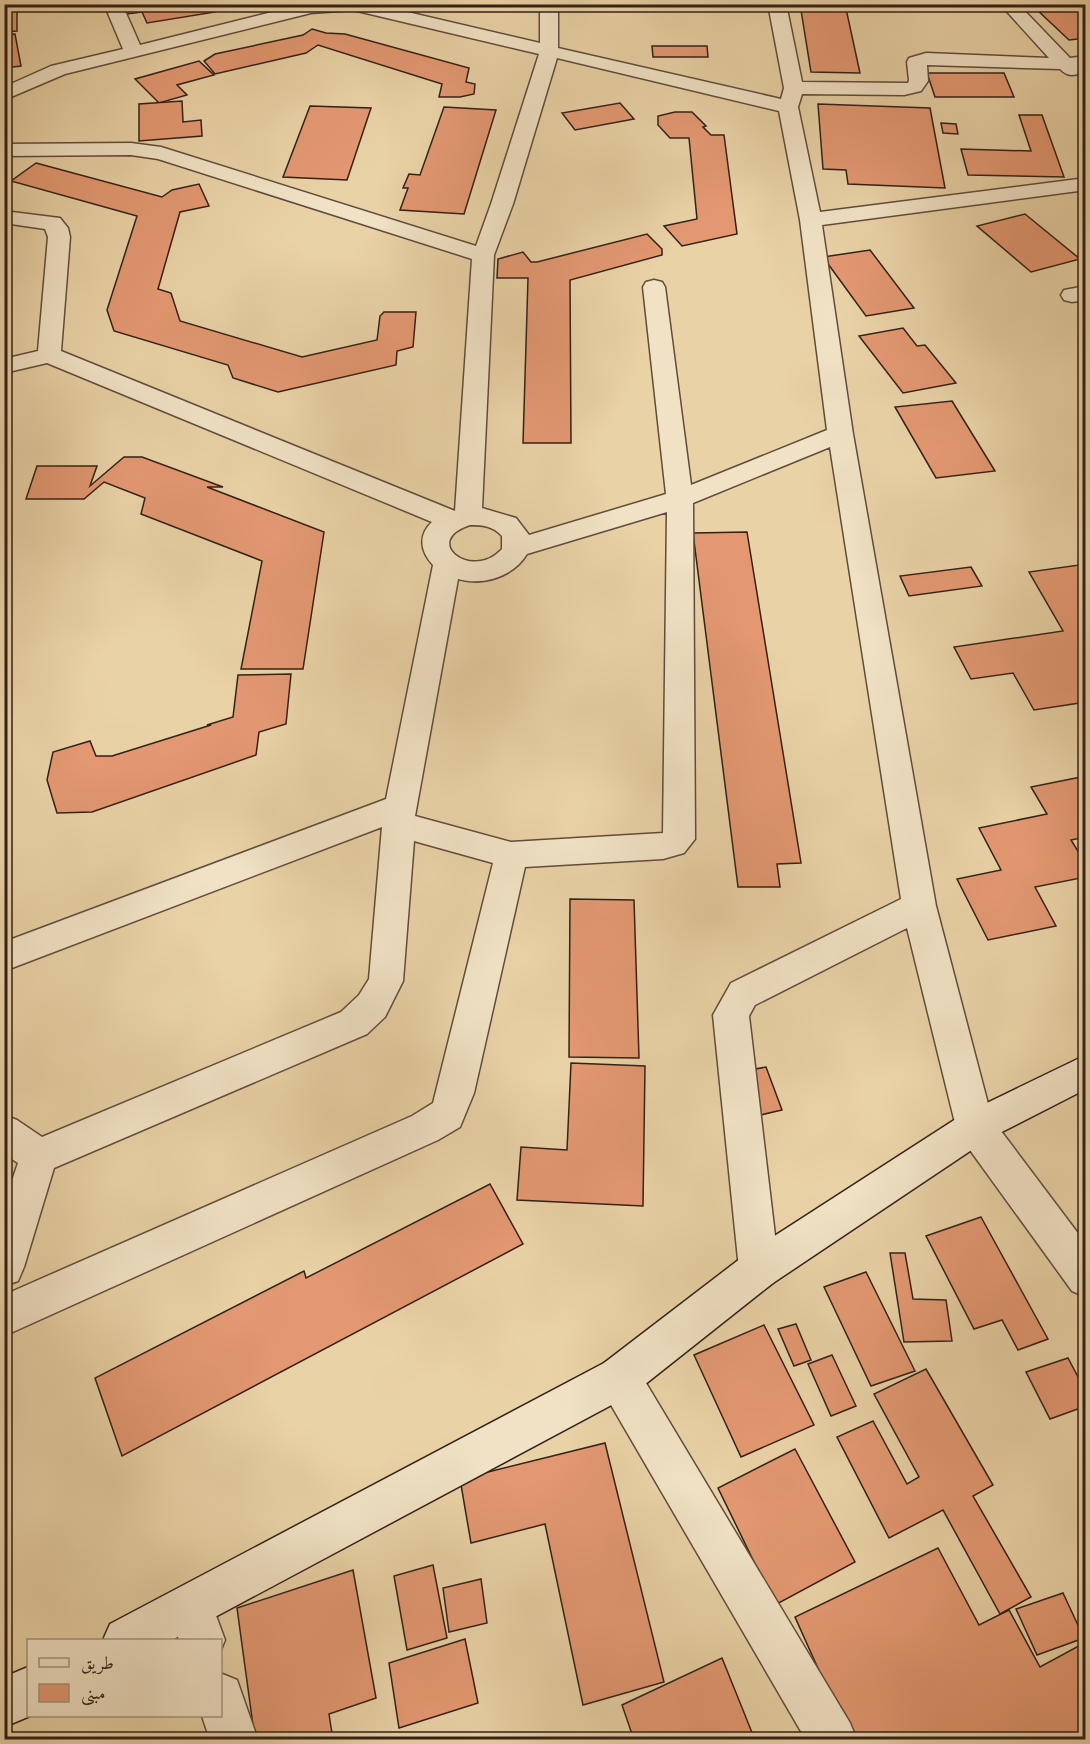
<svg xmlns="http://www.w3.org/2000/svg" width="1090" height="1744" viewBox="0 0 1090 1744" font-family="'IM FELL French Canon',Amiri,serif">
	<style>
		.building { fill: #e39871; stroke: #322019; stroke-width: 1.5 }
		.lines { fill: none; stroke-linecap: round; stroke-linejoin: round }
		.street-casing { stroke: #604c3c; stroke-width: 3 }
		.secondary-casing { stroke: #322019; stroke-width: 3 }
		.street { fill: #f1e2c5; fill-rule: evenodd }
		.secondary { fill: #f1e2c5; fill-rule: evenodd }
	</style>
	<rect width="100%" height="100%" fill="#e9d2a6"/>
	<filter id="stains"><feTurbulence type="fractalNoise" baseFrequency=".00333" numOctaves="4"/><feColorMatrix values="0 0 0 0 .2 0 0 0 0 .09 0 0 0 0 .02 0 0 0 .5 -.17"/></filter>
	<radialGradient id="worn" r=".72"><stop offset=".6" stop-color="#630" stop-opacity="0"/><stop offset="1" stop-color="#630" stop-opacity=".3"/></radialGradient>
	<g class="building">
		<polygon points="4,4 17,4 17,31 4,32"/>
		<polygon points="123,4 211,4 215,12 147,23 142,12 127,14"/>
		<polygon points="800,4 845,4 860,73 811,72"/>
		<polygon points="1052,4 1076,4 1086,14 1086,38 1069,40 1034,7"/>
		<polygon points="312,29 326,33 345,34 469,68 466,82 475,84 474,94 460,97 439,97 442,84 318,45 306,53 215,74 204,61 215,54 303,35"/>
		<polygon points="15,34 21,66 4,68 4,35"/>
		<polygon points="652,46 707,46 708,57 653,57"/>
		<polygon points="199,61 214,75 177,85 187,95 159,103 135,79"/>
		<polygon points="927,73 1004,73 1014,97 935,97"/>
		<polygon points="182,101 183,122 201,120 202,136 139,141 139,104"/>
		<polygon points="620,103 634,119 575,130 562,113"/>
		<polygon points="818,104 930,108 945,188 848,184 846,170 823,169"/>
		<polygon points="310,106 371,108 347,180 283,177"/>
		<polygon points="444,107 496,110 464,214 400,210 408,188 403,188 409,174 420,175"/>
		<polygon points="675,112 692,112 706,126 703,127 711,135 724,135 737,234 682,246 664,226 697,219 689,138 670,138 658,125 658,116"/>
		<polygon points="1019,115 1042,115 1064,177 968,175 961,149 1031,151"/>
		<polygon points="941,123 956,124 958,134 943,133"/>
		<polygon points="36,163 162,197 172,190 199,184 209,206 180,212 158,289 171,293 180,321 302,357 377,340 380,316 384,312 416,312 413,347 397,351 396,365 278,392 233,378 228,365 114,331 107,310 137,216 11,181"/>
		<polygon points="1025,214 1080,259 1031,272 977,226"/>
		<polygon points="647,234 662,249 662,255 570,280 571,443 523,443 528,278 497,278 498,259 523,252 531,262 537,262"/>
		<polygon points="870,250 914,308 866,316 823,257"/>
		<polygon points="903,328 917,346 925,345 956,383 903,393 859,336"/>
		<polygon points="952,401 995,471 936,478 895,407"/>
		<polygon points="124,457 142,457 223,487 207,487 324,532 303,669 241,669 262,561 141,514 145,498 104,482 84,499 26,499 37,466 97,466 90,486"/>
		<polygon points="747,532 801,863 777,864 780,887 738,887 693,533"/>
		<polygon points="1086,564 1086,702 1034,710 1013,673 971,679 954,647 1063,631 1029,572"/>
		<polygon points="971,567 982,586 909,596 900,576"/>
		<polygon points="291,674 286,724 259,732 256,755 92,812 57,813 47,780 53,752 90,741 96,756 112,756 211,725 207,725 233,717 238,675"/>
		<polygon points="1086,776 1086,837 1071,840 1086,864 1086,877 1035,887 1056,926 988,940 957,879 1001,870 979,828 1047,814 1031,787"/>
		<polygon points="570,899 634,900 639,1058 569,1057"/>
		<polygon points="571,1063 645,1066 643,1206 517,1200 521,1147 567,1150"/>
		<polygon points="766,1067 782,1110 743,1119 729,1074"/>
		<polygon points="490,1184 523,1244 122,1456 95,1378 304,1271 306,1278"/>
		<polygon points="981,1217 1048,1339 1018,1350 1002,1320 974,1329 926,1236"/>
		<polygon points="890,1253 905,1253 913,1299 946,1300 952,1341 904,1342"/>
		<polygon points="866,1272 915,1371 871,1386 824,1287"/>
		<polygon points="796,1324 811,1360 794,1366 778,1329"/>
		<polygon points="764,1325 814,1425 741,1457 694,1355"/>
		<polygon points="832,1355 856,1406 831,1416 808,1364"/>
		<polygon points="1068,1358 1086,1392 1086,1406 1050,1419 1026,1372"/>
		<polygon points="926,1369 993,1485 973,1496 1031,1597 1000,1614 943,1510 889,1538 837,1437 873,1421 907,1484 919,1477 874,1394"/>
		<polygon points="605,1443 664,1682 583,1705 545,1524 471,1543 460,1479"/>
		<polygon points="795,1449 855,1562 775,1605 718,1488"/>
		<polygon points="938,1548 979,1625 1009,1610 1040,1667 1086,1642 1086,1740 850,1740 795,1617"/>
		<polygon points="433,1565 447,1638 407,1650 394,1576"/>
		<polygon points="353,1570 376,1698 329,1714 333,1740 255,1740 237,1608"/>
		<polygon points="481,1579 487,1623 449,1632 443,1588"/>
		<polygon points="1063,1593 1084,1638 1037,1655 1016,1609"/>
		<polygon points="465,1639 478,1703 399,1728 389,1663"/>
		<polygon points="722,1658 755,1740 634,1740 622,1705"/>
	</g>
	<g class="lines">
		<g class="street-casing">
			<g id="street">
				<path d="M104 4H122L140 45 304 4H373L540 43V4H558V48L781 99 784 88 768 4H786L802 82 908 83 909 80 907 62 909 58 926 53 1049 58 1000 4H1018L1070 58 1086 56V68H1079L1078 74C1070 76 1066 75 1060 69L927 65 928 81 921 91 904 95 802 94 798 107 820 212 1086 178V190L822 225 853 434 936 906 992 1119 1086 1244V1297L1072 1291 962 1139 956 1127 907 928 755 1005 749 1016 779 1269 773 1283 759 1289 745 1283 739 1269 713 1015 731 983 901 899 830 447 693 503 695 839 684 853 663 859 525 867 474 1093 460 1127 438 1140 4 1336V1295L412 1116 433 1103 493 863 414 841 403 981 385 1017 367 1034 54 1168 24 1267 18 1281 4 1286V1204L18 1163 4 1154V1115L17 1120 42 1137 341 1012 359 995 369 979 382 827 4 971V942L386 799 433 565C420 551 418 535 432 522L47 363 4 373V359L38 351 48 237 45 229 4 223V211L60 218 68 228 70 237 61 351 455 511 472 259 158 159 131 155 4 156V144L131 143 161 147 476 246 491 204 539 54 353 10 311 13 65 74 4 100V87L51 66 123 49ZM557 58 779 111 800 220 827 430 691 485 665 287 662 282 654 280 646 282 643 287 666 494 529 535 516 518 482 508 494 255 513 204ZM667 512 663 833 511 842 415 816 458 579C483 586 513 577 527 554ZM470 525C483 525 493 526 502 536V549C472 582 420 541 470 525Z"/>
				<polygon points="1086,286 1086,300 1072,302 1064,300 1061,295 1064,290"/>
				<polygon points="619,1357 634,1363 850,1723 857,1740 806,1740 604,1393 598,1378 604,1363"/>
				<polygon points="191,1584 207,1591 225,1640 220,1652 220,1640 179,1640 168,1607 175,1591"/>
				<polygon points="220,1673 237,1680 258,1740 210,1740 202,1716 220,1716"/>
			</g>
		</g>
		<g class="secondary-casing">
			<g id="secondary">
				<polygon points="1086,1055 1086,1089 988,1139 773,1283 634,1393 172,1640 103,1640 110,1624 604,1363 745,1255 962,1115"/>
				<polygon points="28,1667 30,1716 4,1727 4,1677"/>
			</g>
		</g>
		<use href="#street" class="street"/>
		<use href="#secondary" class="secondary"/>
	</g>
	<rect width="1090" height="1744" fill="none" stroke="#e9d2a6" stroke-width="24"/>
	<rect x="6" y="6" width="1078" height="1732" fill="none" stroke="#322019" stroke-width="3"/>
	<rect x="12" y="12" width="1066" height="1720" fill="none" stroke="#322019" stroke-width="1.5"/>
	<rect x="27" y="1639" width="195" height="78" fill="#f1e2c5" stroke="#a59480" stroke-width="1.5"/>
	<rect x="39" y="1658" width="30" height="9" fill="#f1e2c5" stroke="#a59480" stroke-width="1.5"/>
	<text x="81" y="1669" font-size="18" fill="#322019">طريق</text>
	<rect x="39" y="1684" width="30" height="18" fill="#e39871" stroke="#a59480" stroke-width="1.5"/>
	<text x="81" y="1699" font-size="18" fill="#322019">مبنى</text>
	<rect width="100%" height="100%" filter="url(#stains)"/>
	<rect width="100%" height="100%" fill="url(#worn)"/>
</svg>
